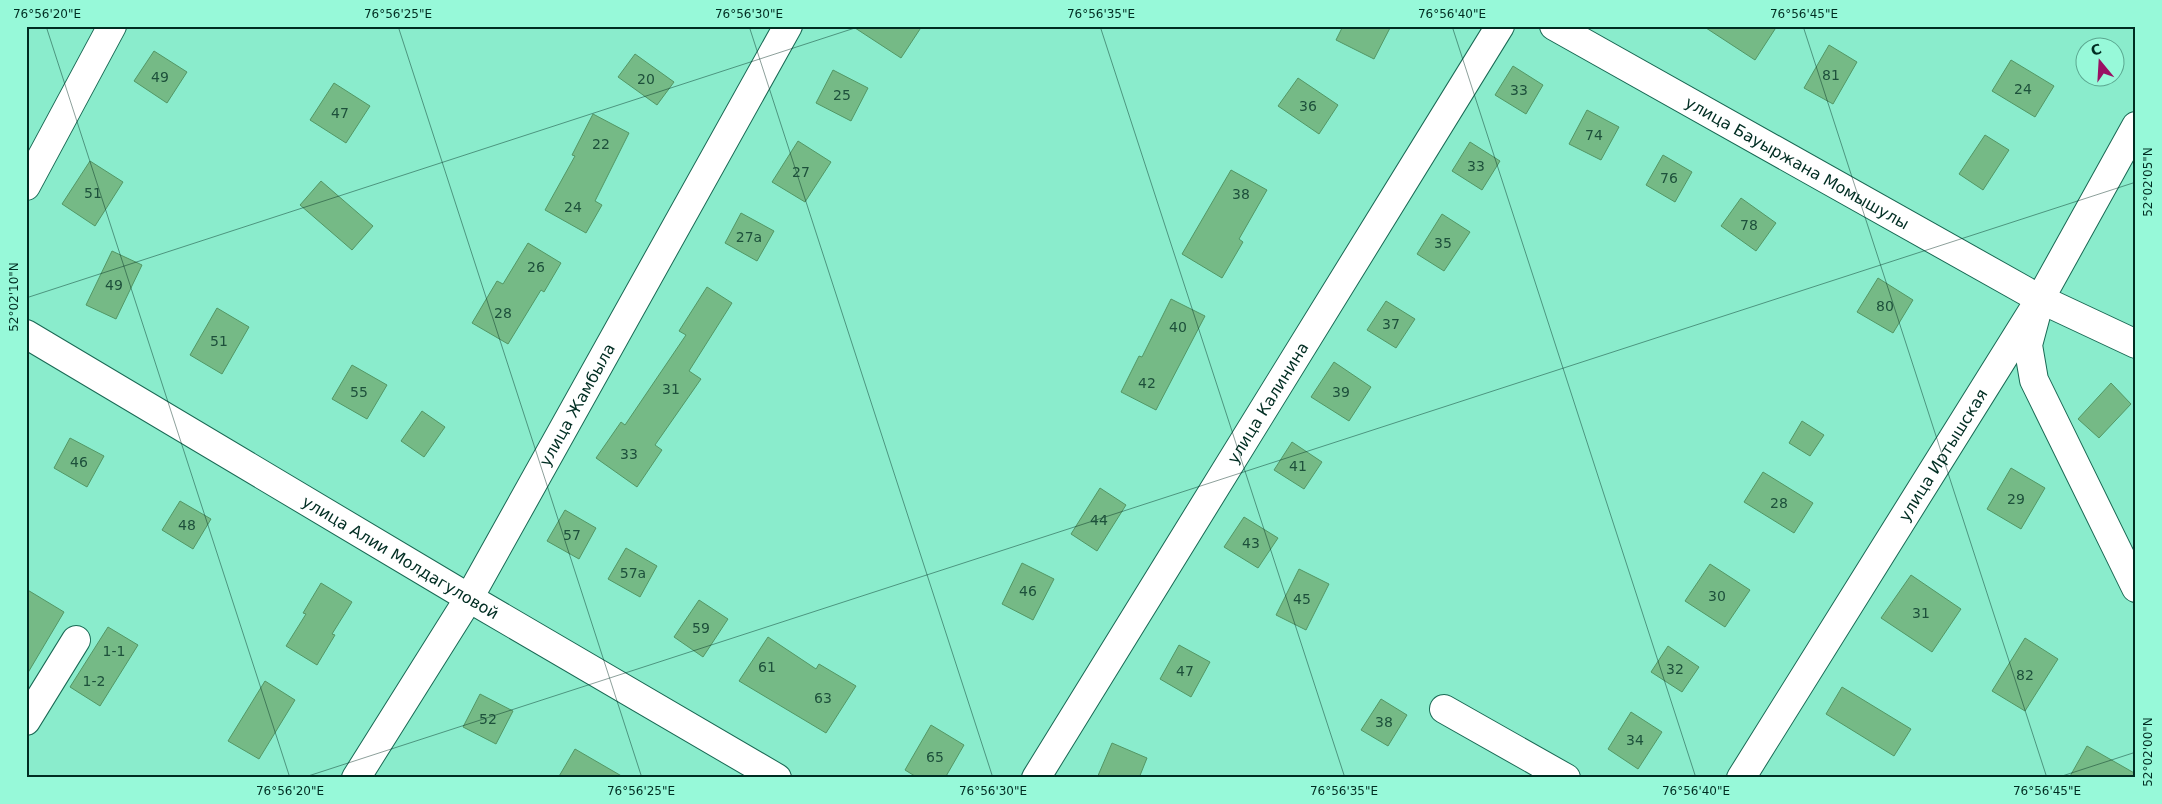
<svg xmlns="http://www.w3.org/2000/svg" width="2162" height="804" viewBox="0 0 2162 804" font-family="'DejaVu Sans',sans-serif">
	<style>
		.building { fill: #75ba86; stroke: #529765 }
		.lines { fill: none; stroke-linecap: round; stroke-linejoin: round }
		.minor-casing { stroke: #196954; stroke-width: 30 }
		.minor { stroke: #fff; stroke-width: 28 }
		.ticks { fill: none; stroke: #002d22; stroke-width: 1; stroke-opacity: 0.45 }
		.labels { text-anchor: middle; stroke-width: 4.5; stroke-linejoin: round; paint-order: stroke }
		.number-label { font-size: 14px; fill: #1d503b }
		.street-label { font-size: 16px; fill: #002d22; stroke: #97f9d9 }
		.neatline { fill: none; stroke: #002d22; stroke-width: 2 }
		.ticks-label { font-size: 12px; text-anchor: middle; fill: #002d22 }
	</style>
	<rect width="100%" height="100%" fill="#8aeccc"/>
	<g class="building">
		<polygon points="852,26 922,26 901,58"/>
		<polygon points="1343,26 1391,26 1374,59 1336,40"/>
		<polygon points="1703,26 1777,26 1755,60"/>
		<polygon points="1829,45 1857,62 1833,104 1804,88"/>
		<polygon points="154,51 187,72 167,103 134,81"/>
		<polygon points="635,54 674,82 657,105 618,77"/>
		<polygon points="2011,60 2054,86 2035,117 1992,91"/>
		<polygon points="1513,66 1543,85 1526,114 1495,95"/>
		<polygon points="833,70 868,88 851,121 816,103"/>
		<polygon points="1298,78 1338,105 1319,134 1278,106"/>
		<polygon points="334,83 370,106 346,143 310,120"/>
		<polygon points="1587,110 1619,127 1601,160 1569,144"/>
		<polygon points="593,114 629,133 595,201 602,205 586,233 545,210 575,156 572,155"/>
		<polygon points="1985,135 2009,150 1983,190 1959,174"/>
		<polygon points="798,141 831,162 805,202 772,182"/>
		<polygon points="1470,142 1500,161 1482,190 1452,171"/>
		<polygon points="1663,155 1692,172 1675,202 1646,185"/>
		<polygon points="90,161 123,182 95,226 62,204"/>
		<polygon points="1231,170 1267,190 1239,239 1243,242 1222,278 1182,254"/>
		<polygon points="321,181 373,226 352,250 300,205"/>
		<polygon points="1741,198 1776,223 1756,251 1721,226"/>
		<polygon points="741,213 774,231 757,261 725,243"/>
		<polygon points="1442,214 1470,232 1444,271 1417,254"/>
		<polygon points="528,243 561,263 544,292 541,290 508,344 472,323 497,281 503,284"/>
		<polygon points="112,251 142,265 116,319 86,305"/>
		<polygon points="1878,278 1913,300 1893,333 1857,312"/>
		<polygon points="707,287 732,303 689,371 701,379 655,445 662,450 637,487 596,458 621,422 625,425 686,335 679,331"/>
		<polygon points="1171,299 1205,316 1156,410 1121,392 1139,356 1142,357"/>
		<polygon points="1386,301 1415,319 1396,348 1367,330"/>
		<polygon points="217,308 249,327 222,374 190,355"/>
		<polygon points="1334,362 1371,387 1349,421 1311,397"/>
		<polygon points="352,365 387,385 367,419 332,399"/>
		<polygon points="2111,383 2131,404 2099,438 2078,419"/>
		<polygon points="422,411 445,427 424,457 401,441"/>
		<polygon points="1802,421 1824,435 1810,456 1789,443"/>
		<polygon points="70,438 104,456 87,487 54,468"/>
		<polygon points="1292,442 1322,462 1304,489 1274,470"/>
		<polygon points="2011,468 2045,488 2021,529 1987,509"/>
		<polygon points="1763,472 1813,503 1794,533 1744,502"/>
		<polygon points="1100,488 1126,505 1097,551 1071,534"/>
		<polygon points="180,501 211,519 193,549 162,530"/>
		<polygon points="565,510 596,528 579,559 547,541"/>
		<polygon points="1244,517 1278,538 1258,568 1224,547"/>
		<polygon points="626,548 657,566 640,597 608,579"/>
		<polygon points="1022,563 1054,579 1033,620 1002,604"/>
		<polygon points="1710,564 1750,590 1725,627 1685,601"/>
		<polygon points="1299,569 1329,584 1306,630 1276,615"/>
		<polygon points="1911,575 1961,609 1932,652 1881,618"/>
		<polygon points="321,583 352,602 332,634 335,635 317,665 286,646 306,614 303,613"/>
		<polygon points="26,589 64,612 26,676"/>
		<polygon points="699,600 728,619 703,657 674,637"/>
		<polygon points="108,627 138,645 100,706 70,687"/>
		<polygon points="768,637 816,669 819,664 856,686 826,733 739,681"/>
		<polygon points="2025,638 2058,659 2025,711 1992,691"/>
		<polygon points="1179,645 1210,662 1191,697 1160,679"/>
		<polygon points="1668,646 1699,667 1682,692 1651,672"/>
		<polygon points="265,681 295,700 259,759 228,741"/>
		<polygon points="1842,687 1911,729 1894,756 1826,714"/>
		<polygon points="480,694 513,711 496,744 463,727"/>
		<polygon points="1381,699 1407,715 1388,746 1361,730"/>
		<polygon points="1631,712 1662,732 1638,769 1608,749"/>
		<polygon points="931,725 964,745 945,778 918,778 905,770"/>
		<polygon points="1112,743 1147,758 1139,778 1097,778"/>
		<polygon points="2087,746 2136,774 2136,778 2069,778"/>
		<polygon points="575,749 625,778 558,778"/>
	</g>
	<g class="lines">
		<g class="minor-casing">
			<g id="minor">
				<path id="s1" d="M1554 26 2040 299 2136 344"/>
				<polyline points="26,186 112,26"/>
				<polyline points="2036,315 2028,345 2034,380 2136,588"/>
				<path id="s2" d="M26 334 469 598 777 778"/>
				<polyline points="1444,709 1566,778"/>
				<polyline points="26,721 76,640"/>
				<path id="s3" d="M356 778 469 598 788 26"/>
				<path id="s4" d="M1036 778 1500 26"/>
				<path id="s5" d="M1741 778 2040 299 2136 126"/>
			</g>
		</g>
		<use href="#minor" class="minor"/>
	</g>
	<path class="ticks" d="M46 26 290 778M398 26 642 778M749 26 993 778M1100 26 1345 778M1452 26 1696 778M1803 26 2047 778M26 298 861 26M302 778 2136 182M2056 778 2136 752"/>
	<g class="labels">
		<g class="number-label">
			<text x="1831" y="80">81</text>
			<text x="160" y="82">49</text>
			<text x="646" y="84">20</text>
			<text x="2023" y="94">24</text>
			<text x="1519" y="95">33</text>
			<text x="842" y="100">25</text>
			<text x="1308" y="111">36</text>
			<text x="340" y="118">47</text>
			<text x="1594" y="140">74</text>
			<text x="601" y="149">22</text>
			<text x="1476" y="171">33</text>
			<text x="801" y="177">27</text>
			<text x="1669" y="183">76</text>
			<text x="93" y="198">51</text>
			<text x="1241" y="199">38</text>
			<text x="573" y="212">24</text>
			<text x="1749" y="230">78</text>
			<text x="749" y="242">27а</text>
			<text x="1443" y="248">35</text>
			<text x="536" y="272">26</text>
			<text x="114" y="290">49</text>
			<text x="1885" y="311">80</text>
			<text x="503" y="318">28</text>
			<text x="1391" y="329">37</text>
			<text x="1178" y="332">40</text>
			<text x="219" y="346">51</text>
			<text x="1147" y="388">42</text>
			<text x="671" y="394">31</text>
			<text x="359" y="397">55</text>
			<text x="1341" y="397">39</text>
			<text x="629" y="459">33</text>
			<text x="79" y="467">46</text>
			<text x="1298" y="471">41</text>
			<text x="2016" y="504">29</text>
			<text x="1779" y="508">28</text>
			<text x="1099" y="525">44</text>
			<text x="187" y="530">48</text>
			<text x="572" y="540">57</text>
			<text x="1251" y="548">43</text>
			<text x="633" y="578">57а</text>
			<text x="1028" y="596">46</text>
			<text x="1717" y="601">30</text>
			<text x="1302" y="604">45</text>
			<text x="1921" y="618">31</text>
			<text x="701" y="633">59</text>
			<text x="114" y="656">1-1</text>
			<text x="767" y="672">61</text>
			<text x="1675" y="674">32</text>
			<text x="1185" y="676">47</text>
			<text x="2025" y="680">82</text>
			<text x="94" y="686">1-2</text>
			<text x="823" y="703">63</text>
			<text x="488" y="724">52</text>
			<text x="1384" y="727">38</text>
			<text x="1635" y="745">34</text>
			<text x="935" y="762">65</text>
		</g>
		<g class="street-label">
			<text dy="6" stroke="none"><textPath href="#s1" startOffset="279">улица Бауыржана Момышулы</textPath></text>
			<text dy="6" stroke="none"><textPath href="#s4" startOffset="441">улица Калинина</textPath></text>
			<text dy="6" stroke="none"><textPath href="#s3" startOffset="434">улица Жамбыла</textPath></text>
			<text dy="6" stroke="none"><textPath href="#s5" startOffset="381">улица Иртышская</textPath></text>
			<text dy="6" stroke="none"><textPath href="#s2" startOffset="436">улица Алии Молдагуловой</textPath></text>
		</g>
	</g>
	<rect width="2162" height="804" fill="none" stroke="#97f9d9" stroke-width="55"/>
	<g transform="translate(2100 62) rotate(342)"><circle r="24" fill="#97f9d9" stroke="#5ba790"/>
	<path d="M0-4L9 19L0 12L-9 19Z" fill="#9a1163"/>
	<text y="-8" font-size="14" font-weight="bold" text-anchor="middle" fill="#002d22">С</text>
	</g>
	<rect x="28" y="28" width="2106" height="748" class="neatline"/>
	<g class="ticks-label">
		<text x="47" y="18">76°56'20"E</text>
		<text x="398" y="18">76°56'25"E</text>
		<text x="749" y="18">76°56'30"E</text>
		<text x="1101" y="18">76°56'35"E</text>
		<text x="1452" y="18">76°56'40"E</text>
		<text x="1804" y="18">76°56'45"E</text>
		<text transform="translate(2148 182) rotate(-90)" y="4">52°02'05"N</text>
		<text transform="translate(14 297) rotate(-90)" y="4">52°02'10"N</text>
		<text transform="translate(2148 752) rotate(-90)" y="4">52°02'00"N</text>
		<text x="290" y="795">76°56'20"E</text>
		<text x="641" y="795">76°56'25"E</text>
		<text x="993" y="795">76°56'30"E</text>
		<text x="1344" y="795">76°56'35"E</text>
		<text x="1696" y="795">76°56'40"E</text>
		<text x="2047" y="795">76°56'45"E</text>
	</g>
</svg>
